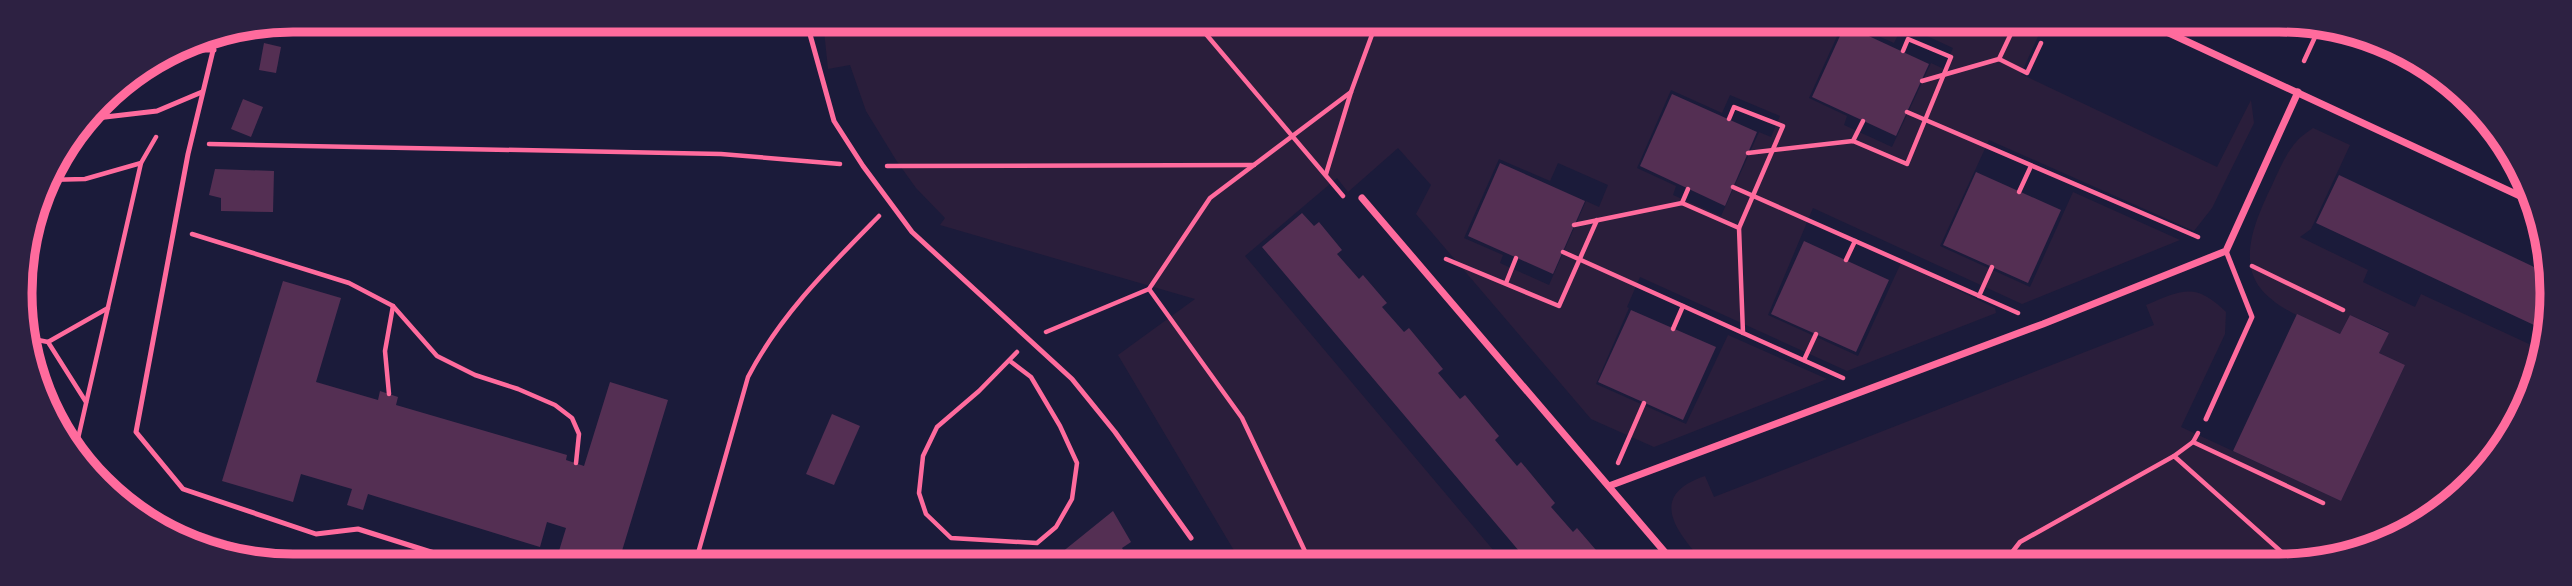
<svg xmlns="http://www.w3.org/2000/svg" width="2572" height="586" viewBox="0 0 2572 586" font-family="'DejaVu Sans',sans-serif">
	<style>
		.green { fill: #2a1e3b; fill-rule: evenodd }
		.building { fill: #542f53 }
		.lines { fill: none; stroke-linecap: round; stroke-linejoin: round }
		.path { stroke: #ff6b9d; stroke-width: 4.5 }
		.service { stroke: #ff6b9d; stroke-width: 5 }
		.minor { stroke: #ff6b9d; stroke-width: 7 }
		.rim { fill: none; stroke: #ff6b9d; stroke-width: 9 }
	</style>
	<rect width="100%" height="100%" fill="#1b1b3a"/>
	<g class="green">
		<path d="M823 21H1844L1809 98 1847 116 1844 125 1892 147 1931 63 1944 69 1953 48 1903 25 1894 43 1845 21H2045L2021 74 2217 167 2251 100 2254 123 2212 208 2194 231 1989 140 1940 246 2030 287 2073 192 2180 240 2022 304 1813 208 1768 315 1858 356 1901 263 1995 308 1996 313 1847 371 1640 277 1627 307 1629 308 1596 384 1686 424 1728 335 1827 379 1654 447 1591 419 1416 214 1431 185 1398 148 1348 192 1337 178 1245 256 1505 564H1242L1118 355 1195 299 940 225 945 218 916 188 896 160 866 111 850 65 828 69ZM1671 90 1722 113 1730 95 1780 116 1771 137 1759 132 1721 216 1673 195 1676 186 1637 168ZM1499 159 1550 181 1558 163 1608 185 1599 207 1586 201 1549 285 1500 263 1503 255 1464 238Z"/>
		<path d="M2313 128 2350 145 2311 229 2300 237 2368 270 2363 282 2415 307 2421 294 2544 351 2524 414 2472 487 2400 539 2314 564H1705C1677 532 1646 496 1705 476L1714 497 2154 325 2146 305C2183 290 2195 282 2226 312L2225 334 2181 427 2341 501 2405 365 2379 353 2389 332 2350 315 2340 334C2314 322 2280 312 2261 289 2236 258 2259 213 2273 183 2280 168 2286 153 2297 141 2301 136 2308 132 2313 128Z"/>
	</g>
	<g class="building">
		<polygon points="1845,25 1929,64 1896,136 1812,97"/>
		<polygon points="2333,28 2392,48 2388,56"/>
		<polygon points="264,43 281,47 276,73 259,70"/>
		<polygon points="1672,94 1757,132 1725,206 1640,166"/>
		<polygon points="243,99 263,107 251,137 231,129"/>
		<polygon points="1500,163 1585,201 1553,274 1468,236"/>
		<polygon points="215,169 274,171 273,212 221,211 221,198 209,195"/>
		<polygon points="1976,172 2061,210 2028,283 1943,245"/>
		<polygon points="2339,175 2547,273 2549,332 2316,223"/>
		<polygon points="1302,213 1314,226 1319,222 1342,250 1337,254 1359,279 1363,275 1387,303 1382,307 1404,332 1409,328 1443,369 1438,373 1460,399 1465,395 1499,436 1495,440 1517,466 1521,462 1555,503 1551,507 1573,532 1577,528 1608,564 1530,564 1262,247"/>
		<polygon points="1804,241 1889,280 1856,352 1771,314"/>
		<polygon points="283,281 341,298 316,382 378,400 380,391 398,397 396,405 567,455 566,460 584,466 610,382 668,400 618,564 555,564 566,528 547,522 540,547 368,494 363,510 347,505 352,489 301,474 293,502 222,481"/>
		<polygon points="1631,310 1716,347 1683,420 1598,382"/>
		<polygon points="2297,314 2340,334 2350,315 2389,333 2379,353 2405,365 2341,501 2233,451"/>
		<polygon points="832,414 860,426 834,485 806,474"/>
		<polygon points="1113,511 1131,542 1122,548 1132,564 1061,564 1056,557"/>
		<polygon points="142,514 219,538 297,564 257,564 156,530 141,517"/>
		<polygon points="360,552 367,555 364,564 356,564"/>
		<polygon points="798,553 823,564 793,564"/>
	</g>
	<g class="lines">
		<g class="path">
			<polyline points="1194,20 1343,196"/>
			<polyline points="1999,59 2027,73 2041,43"/>
			<polyline points="2304,61 2321,24"/>
			<polyline points="1922,81 1999,59 2017,21"/>
			<polyline points="1907,112 2198,237"/>
			<polyline points="1729,119 1734,107 1783,126 1739,228"/>
			<polyline points="2499,131 2499,152"/>
			<polyline points="1853,141 1863,121"/>
			<polyline points="209,144 721,154 840,164"/>
			<polyline points="1748,153 1853,141 1907,164 1951,57 1908,39 1903,51"/>
			<polyline points="887,166 1254,165"/>
			<polyline points="1326,174 1351,92 1377,21"/>
			<polyline points="45,180 85,179 141,163"/>
			<polyline points="1733,187 2018,313"/>
			<polyline points="2019,192 2031,166"/>
			<polyline points="1682,203 1688,189"/>
			<polyline points="1574,225 1682,203 1739,228 1743,333"/>
			<polyline points="192,234 349,283 393,306 437,356 475,375 518,389 555,405 572,418 579,434 576,463"/>
			<polyline points="1563,252 1843,378"/>
			<polyline points="1446,259 1559,306 1597,220"/>
			<polyline points="1846,260 1855,241"/>
			<polyline points="2252,266 2343,310"/>
			<polyline points="1506,283 1516,258"/>
			<polyline points="1149,289 1242,418 1311,564"/>
			<polyline points="1979,296 1992,267"/>
			<polyline points="1673,329 1683,306"/>
			<polyline points="1046,332 1149,289 1210,198 1351,92"/>
			<polyline points="28,338 48,342 86,402"/>
			<polyline points="48,342 108,308"/>
			<polyline points="1804,360 1816,334"/>
			<polyline points="1010,361 1031,377 1060,426 1077,463 1072,499 1056,527 1037,543 951,538 926,514 919,493 923,456 937,427 979,391 1017,352"/>
			<polyline points="389,394 385,351 393,306"/>
			<polyline points="2193,442 2323,503"/>
			<polyline points="74,456 141,163 156,137"/>
			<polyline points="2174,456 2193,442 2198,433"/>
			<polyline points="1618,463 1644,403"/>
			<path d="M695 564 748 377C780 315 830 266 879 216"/>
			<polyline points="2003,564 2020,542 2174,456 2295,564"/>
		</g>
		<g class="service">
			<polyline points="806,20 834,121 863,166 912,232 1072,379 1115,432 1191,538"/>
			<polyline points="217,34 188,154 136,432 183,489 316,534 358,529 469,564"/>
			<polyline points="173,50 214,50"/>
			<polyline points="88,119 157,111 202,92"/>
			<polyline points="2206,419 2252,317 2226,251"/>
		</g>
		<g class="minor">
			<polyline points="2143,21 2533,202"/>
			<polyline points="1362,198 1675,564"/>
			<polyline points="1609,486 2043,324 2226,251 2298,92"/>
		</g>
	</g>
	<path d="M0 0H2572V586H0ZM293 32H2279A261 261 0 0 1 2540 293V293A261 261 0 0 1 2279 554H293A261 261 0 0 1 32 293V293A261 261 0 0 1 293 32Z" fill="#2d2142" fill-rule="evenodd"/>
	<path class="rim" d="M293 32H2279A261 261 0 0 1 2540 293V293A261 261 0 0 1 2279 554H293A261 261 0 0 1 32 293V293A261 261 0 0 1 293 32Z"/>
</svg>
